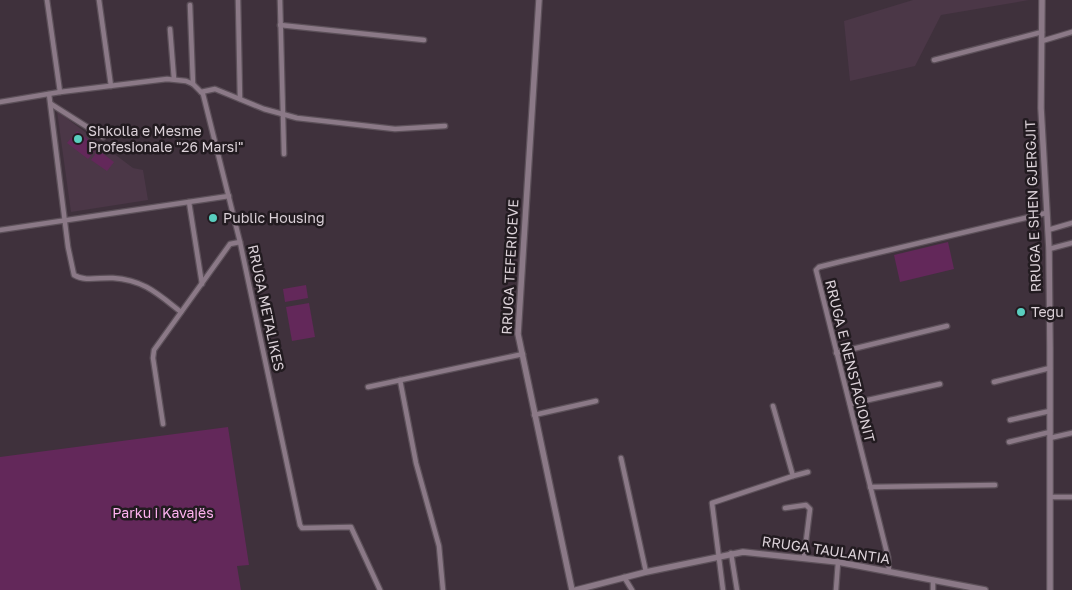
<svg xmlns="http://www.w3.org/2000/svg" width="1072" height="590" viewBox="0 0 1072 590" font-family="'Golos Text',sans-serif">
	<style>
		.built { fill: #4b3747 }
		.green { fill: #63285a }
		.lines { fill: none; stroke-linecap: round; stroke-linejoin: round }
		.minor-casing { stroke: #5c5059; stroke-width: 7 }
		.tertiary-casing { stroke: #5c5059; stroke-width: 8 }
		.minor { stroke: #8b7987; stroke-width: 4.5 }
		.tertiary { stroke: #8b7987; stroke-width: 5.5 }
		.poi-dot { fill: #59cebf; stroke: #221b20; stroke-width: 2 }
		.labels { text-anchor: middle; stroke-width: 5; stroke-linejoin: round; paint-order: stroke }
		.poi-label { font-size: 14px; fill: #dbd1d8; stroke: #221b20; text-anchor: start }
		.street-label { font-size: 14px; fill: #dbd1d8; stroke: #221b20 }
		.park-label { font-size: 14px; fill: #feb2f0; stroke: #221b20 }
	</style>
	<rect width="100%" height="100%" fill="#3f313c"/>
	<g class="built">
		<polygon points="913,0 1029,0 941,15 915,66 850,81 844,21"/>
		<polygon points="57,111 133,168 143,170 148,200 71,212"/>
	</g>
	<g class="green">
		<polygon points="77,131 98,147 88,159 67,143"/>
		<polygon points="98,150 114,162 107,171 91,160"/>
		<polygon points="948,242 954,269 900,282 894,255"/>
		<polygon points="306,285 308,298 285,302 283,289"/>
		<polygon points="309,303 315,337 292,341 286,307"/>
		<polygon points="228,427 249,565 237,566 241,590 0,590 0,457"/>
	</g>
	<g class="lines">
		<g class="minor-casing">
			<g id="minor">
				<polyline points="47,0 60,92"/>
				<polyline points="99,0 111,86"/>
				<polyline points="238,0 240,99"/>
				<polyline points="280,0 284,154"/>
				<polyline points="190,5 193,84"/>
				<polyline points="280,25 424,40"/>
				<polyline points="170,29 174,79"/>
				<polyline points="1042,41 1072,32"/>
				<polyline points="934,60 1042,32"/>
				<polyline points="201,92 215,89 264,109 297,118 395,129 445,126"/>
				<path d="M49 94 68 247 74 275C85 282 101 277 113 278 144 280 158 294 181 312"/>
				<polyline points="0,102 60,92 167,79 186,81 193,84 203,94 240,242 300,525 302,528 351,527 380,590"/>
				<polyline points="51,104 103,137"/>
				<polyline points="189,202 202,284"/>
				<polyline points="0,230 229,196"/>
				<polyline points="1048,230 1072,223"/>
				<polyline points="1049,249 1072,243"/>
				<polyline points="836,353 947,326"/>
				<polyline points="400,380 416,463 439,546 443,590"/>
				<polyline points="994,382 1050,368"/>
				<polyline points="368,387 523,354"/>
				<polyline points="850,404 940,384"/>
				<polyline points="534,415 596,401"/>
				<polyline points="1010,420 1050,411"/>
				<polyline points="163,424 153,358 154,350 230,244 240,242"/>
				<polyline points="1050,438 1072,433"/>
				<polyline points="1009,442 1050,432"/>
				<polyline points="621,458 646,572"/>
				<polyline points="793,476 808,472"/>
				<polyline points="870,487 995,485"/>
				<polyline points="1051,497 1072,497"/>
				<polyline points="785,508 806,505 810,509 804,557"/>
				<polyline points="731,553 737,590"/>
				<polyline points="889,572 888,557 816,270 819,267 839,262 1046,213"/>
				<polyline points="624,577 632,590"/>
				<polyline points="933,580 933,590"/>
				<polyline points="723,590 712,503 793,476 773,406"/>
				<polyline points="836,590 838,562"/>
			</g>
		</g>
		<g class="tertiary-casing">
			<g id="tertiary">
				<polyline points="539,0 518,334 572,590"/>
				<polyline points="1042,0 1041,108 1049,249 1050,347 1050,590"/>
				<polyline points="576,590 646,572 743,552 838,562 985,590"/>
			</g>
		</g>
		<use href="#minor" class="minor"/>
		<use href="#tertiary" class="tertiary"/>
	</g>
	<g class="poi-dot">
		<circle cx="78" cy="139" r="5"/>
		<circle cx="213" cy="218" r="5"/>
		<circle cx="1021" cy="312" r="5"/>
	</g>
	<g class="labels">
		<g class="poi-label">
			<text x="88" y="136">Shkolla e Mesme<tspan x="88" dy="16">Profesionale "26 Marsi"</tspan></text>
			<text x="223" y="223">Public Housing</text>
			<text x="1031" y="317">Tegu</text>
		</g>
		<g class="street-label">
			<text transform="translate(1033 206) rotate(-92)" y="5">RRUGA E SHEN GJERGJIT</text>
			<text transform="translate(510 267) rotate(-87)" y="5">RRUGA TEFERICEVE</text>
			<text transform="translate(266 308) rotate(78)" y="5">RRUGA METALIKES</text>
			<text transform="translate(850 361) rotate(76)" y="5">RRUGA E NENSTACIONIT</text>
			<text transform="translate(826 550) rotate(8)" y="5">RRUGA TAULANTIA</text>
		</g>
		<g class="park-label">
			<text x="163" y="518">Parku i Kavajës</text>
		</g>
	</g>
</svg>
